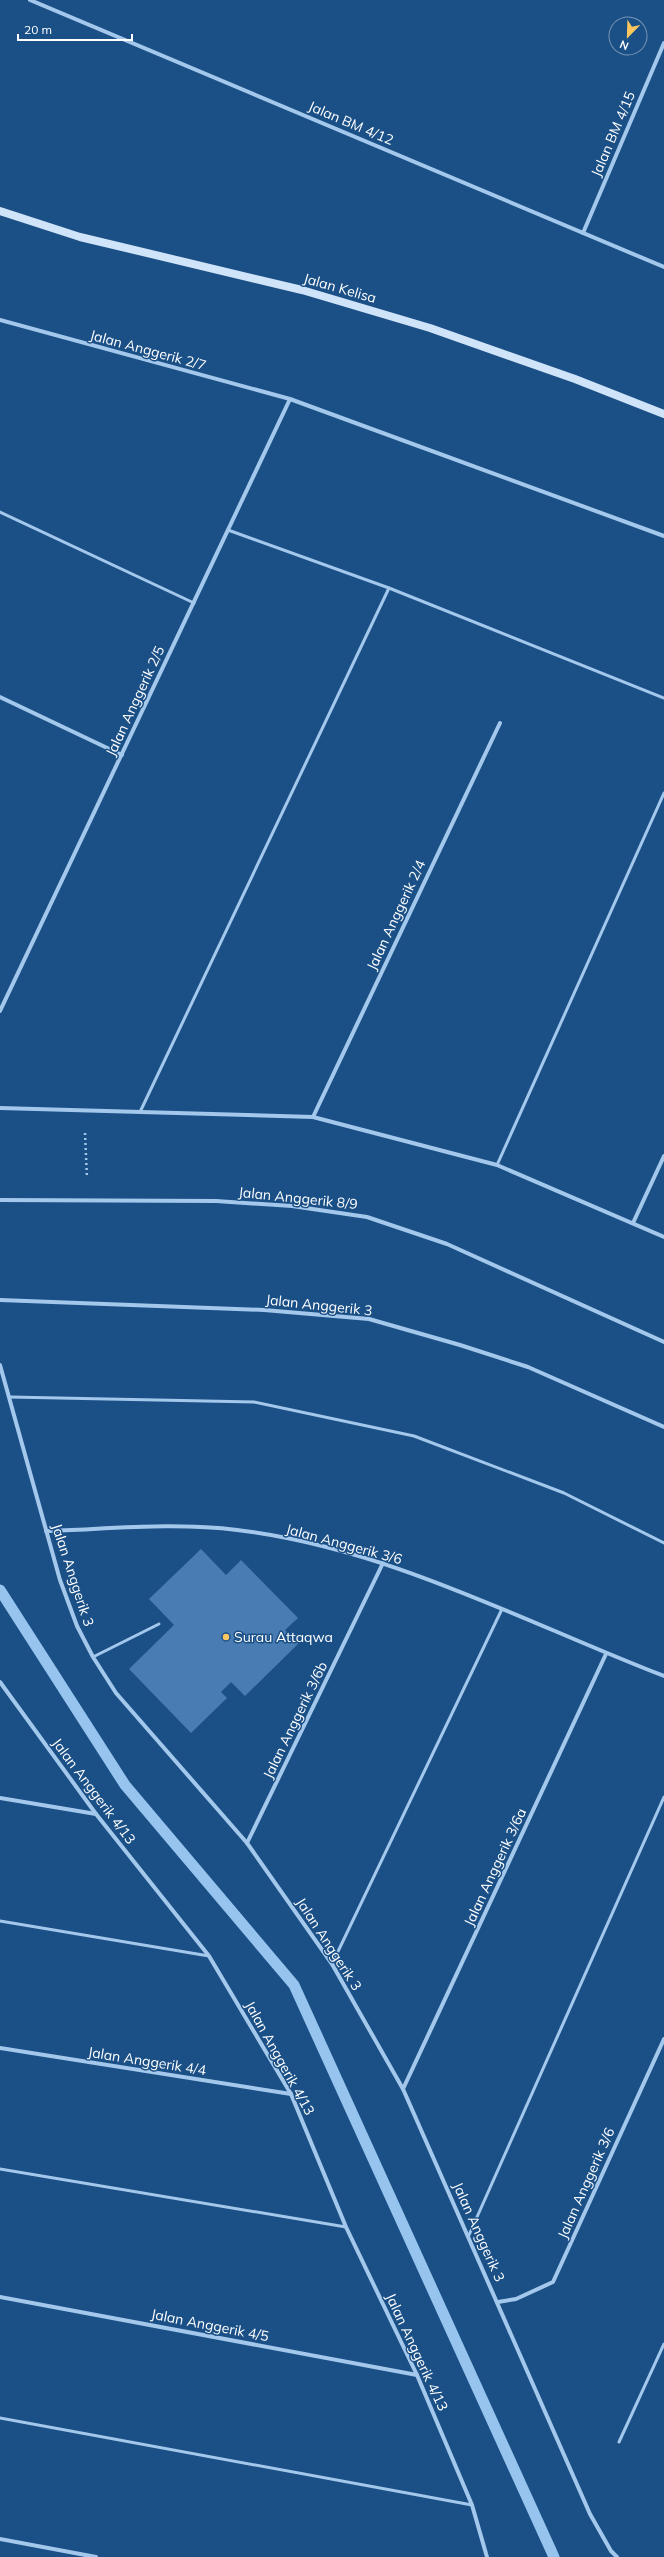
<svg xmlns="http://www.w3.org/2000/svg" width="664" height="2557" viewBox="0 0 664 2557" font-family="Mulish,sans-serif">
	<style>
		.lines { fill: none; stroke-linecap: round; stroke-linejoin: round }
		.stream { stroke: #96c4ee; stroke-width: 11 }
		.building { fill: #487cb2 }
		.path { stroke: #a3c8ec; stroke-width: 2.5; stroke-dasharray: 2 3; stroke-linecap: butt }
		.lane { stroke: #a3c8ec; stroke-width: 3 }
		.street { stroke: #a3c8ec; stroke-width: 4 }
		.secondary { stroke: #cfe3f9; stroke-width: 8 }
		.poi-dot { fill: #fdc760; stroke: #1b5087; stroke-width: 1.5 }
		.labels { text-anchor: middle; stroke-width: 3; stroke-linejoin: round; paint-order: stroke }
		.street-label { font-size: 14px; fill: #fff; stroke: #1b5087 }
		.poi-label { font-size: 14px; fill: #fff; stroke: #1b5087; text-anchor: start }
	</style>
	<rect width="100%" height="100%" fill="#1b5087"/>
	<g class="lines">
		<polyline class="stream" points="0,1590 125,1785 294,1985 554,2557"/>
	</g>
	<polygon class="building" points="201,1549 226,1575 241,1560 298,1618 285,1630 298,1644 245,1696 231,1682 221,1692 227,1698 191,1733 129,1669 174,1625 149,1599"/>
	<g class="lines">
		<polyline class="path" points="85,1133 87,1178"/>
		<g class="lane">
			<polyline points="0,512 194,603"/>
			<polyline points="228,530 389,588 664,698"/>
			<polyline points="140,1112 389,588"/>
			<polyline points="497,1165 664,793"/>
			<polyline points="10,1397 254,1402 414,1436 564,1493 664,1543"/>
			<polyline points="93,1657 159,1624"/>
			<polyline points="0,1921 209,1956"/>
			<polyline points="332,1964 502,1609"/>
			<polyline points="0,2169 346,2227"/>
			<polyline points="469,2235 664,1797"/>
			<polyline points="0,2418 472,2505"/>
			<polyline points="619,2442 664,2344"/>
		</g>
		<g class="street">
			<polyline points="30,0 664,267"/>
			<polyline points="583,233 664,43"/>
			<polyline points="0,320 290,399 664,536"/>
			<polyline points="0,697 122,755"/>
			<polyline points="0,1011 290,399"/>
			<polyline points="0,1108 313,1117 497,1165 664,1237"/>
			<polyline points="313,1117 500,723"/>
			<polyline points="0,1200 216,1201 292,1206 367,1217 447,1244 664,1342"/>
			<polyline points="633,1223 664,1156"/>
			<polyline points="0,1300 264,1310 369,1319 460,1345 528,1367 664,1427"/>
			<polyline points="0,1365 60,1580 77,1626 93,1657 116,1693 247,1843 332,1964 403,2089 590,2514 611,2551 617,2557"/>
			<path d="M46 1531C109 1529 174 1522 237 1530 388 1548 524 1622 664 1676"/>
			<polyline points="0,1682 96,1814 209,1956 291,2094 346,2227 417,2375 472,2505 487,2557"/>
			<polyline points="0,1798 96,1814"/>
			<polyline points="247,1843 383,1563"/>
			<polyline points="0,2048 291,2094"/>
			<polyline points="403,2089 606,1654"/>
			<polyline points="0,2297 417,2375"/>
			<polyline points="498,2302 516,2299 553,2282 664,2039"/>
			<polyline points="0,2539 96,2557"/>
		</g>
		<polyline class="secondary" points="0,211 80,237 302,290 430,328 575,379 664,414"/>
	</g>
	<circle class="poi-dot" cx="226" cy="1637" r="4"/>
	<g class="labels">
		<g class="street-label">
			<text transform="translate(351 123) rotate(23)" y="5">Jalan BM 4/12</text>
			<text transform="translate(613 134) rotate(-67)" y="5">Jalan BM 4/15</text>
			<text transform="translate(340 288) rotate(16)" y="5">Jalan Kelisa</text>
			<text transform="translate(148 350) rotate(15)" y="5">Jalan Anggerik 2/7</text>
			<text transform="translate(135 701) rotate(-65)" y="5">Jalan Anggerik 2/5</text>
			<text transform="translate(396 915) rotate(-65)" y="5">Jalan Anggerik 2/4</text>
			<text transform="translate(298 1198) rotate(6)" y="5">Jalan Anggerik 8/9</text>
			<text transform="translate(319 1305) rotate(6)" y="5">Jalan Anggerik 3</text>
			<text transform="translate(344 1544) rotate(15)" y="5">Jalan Anggerik 3/6</text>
			<text transform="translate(73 1575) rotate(72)" y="5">Jalan Anggerik 3</text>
			<text transform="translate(295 1720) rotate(-64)" y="5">Jalan Anggerik 3/6b</text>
			<text transform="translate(94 1791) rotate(53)" y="5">Jalan Anggerik 4/13</text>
			<text transform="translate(495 1867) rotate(-65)" y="5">Jalan Anggerik 3/6a</text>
			<text transform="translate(329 1944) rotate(57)" y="5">Jalan Anggerik 3</text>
			<text transform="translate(280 2058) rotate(61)" y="5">Jalan Anggerik 4/13</text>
			<text transform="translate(147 2061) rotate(9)" y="5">Jalan Anggerik 4/4</text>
			<text transform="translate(586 2183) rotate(-66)" y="5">Jalan Anggerik 3/6</text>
			<text transform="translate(479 2232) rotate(66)" y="5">Jalan Anggerik 3</text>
			<text transform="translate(210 2325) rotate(11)" y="5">Jalan Anggerik 4/5</text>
			<text transform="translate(417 2352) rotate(65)" y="5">Jalan Anggerik 4/13</text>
		</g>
		<g class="poi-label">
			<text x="234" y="1642">Surau Attaqwa</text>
		</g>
	</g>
	<g transform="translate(628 36) rotate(203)"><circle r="19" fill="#1b5087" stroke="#7696b7"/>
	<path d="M0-3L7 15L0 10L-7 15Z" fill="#fdc760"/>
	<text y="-6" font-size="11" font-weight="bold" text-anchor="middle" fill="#ffffff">N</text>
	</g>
	<path d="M18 34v6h114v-6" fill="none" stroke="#ffffff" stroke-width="2"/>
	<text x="24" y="34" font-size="12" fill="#ffffff" stroke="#1b5087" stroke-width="3" paint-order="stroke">20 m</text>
</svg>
